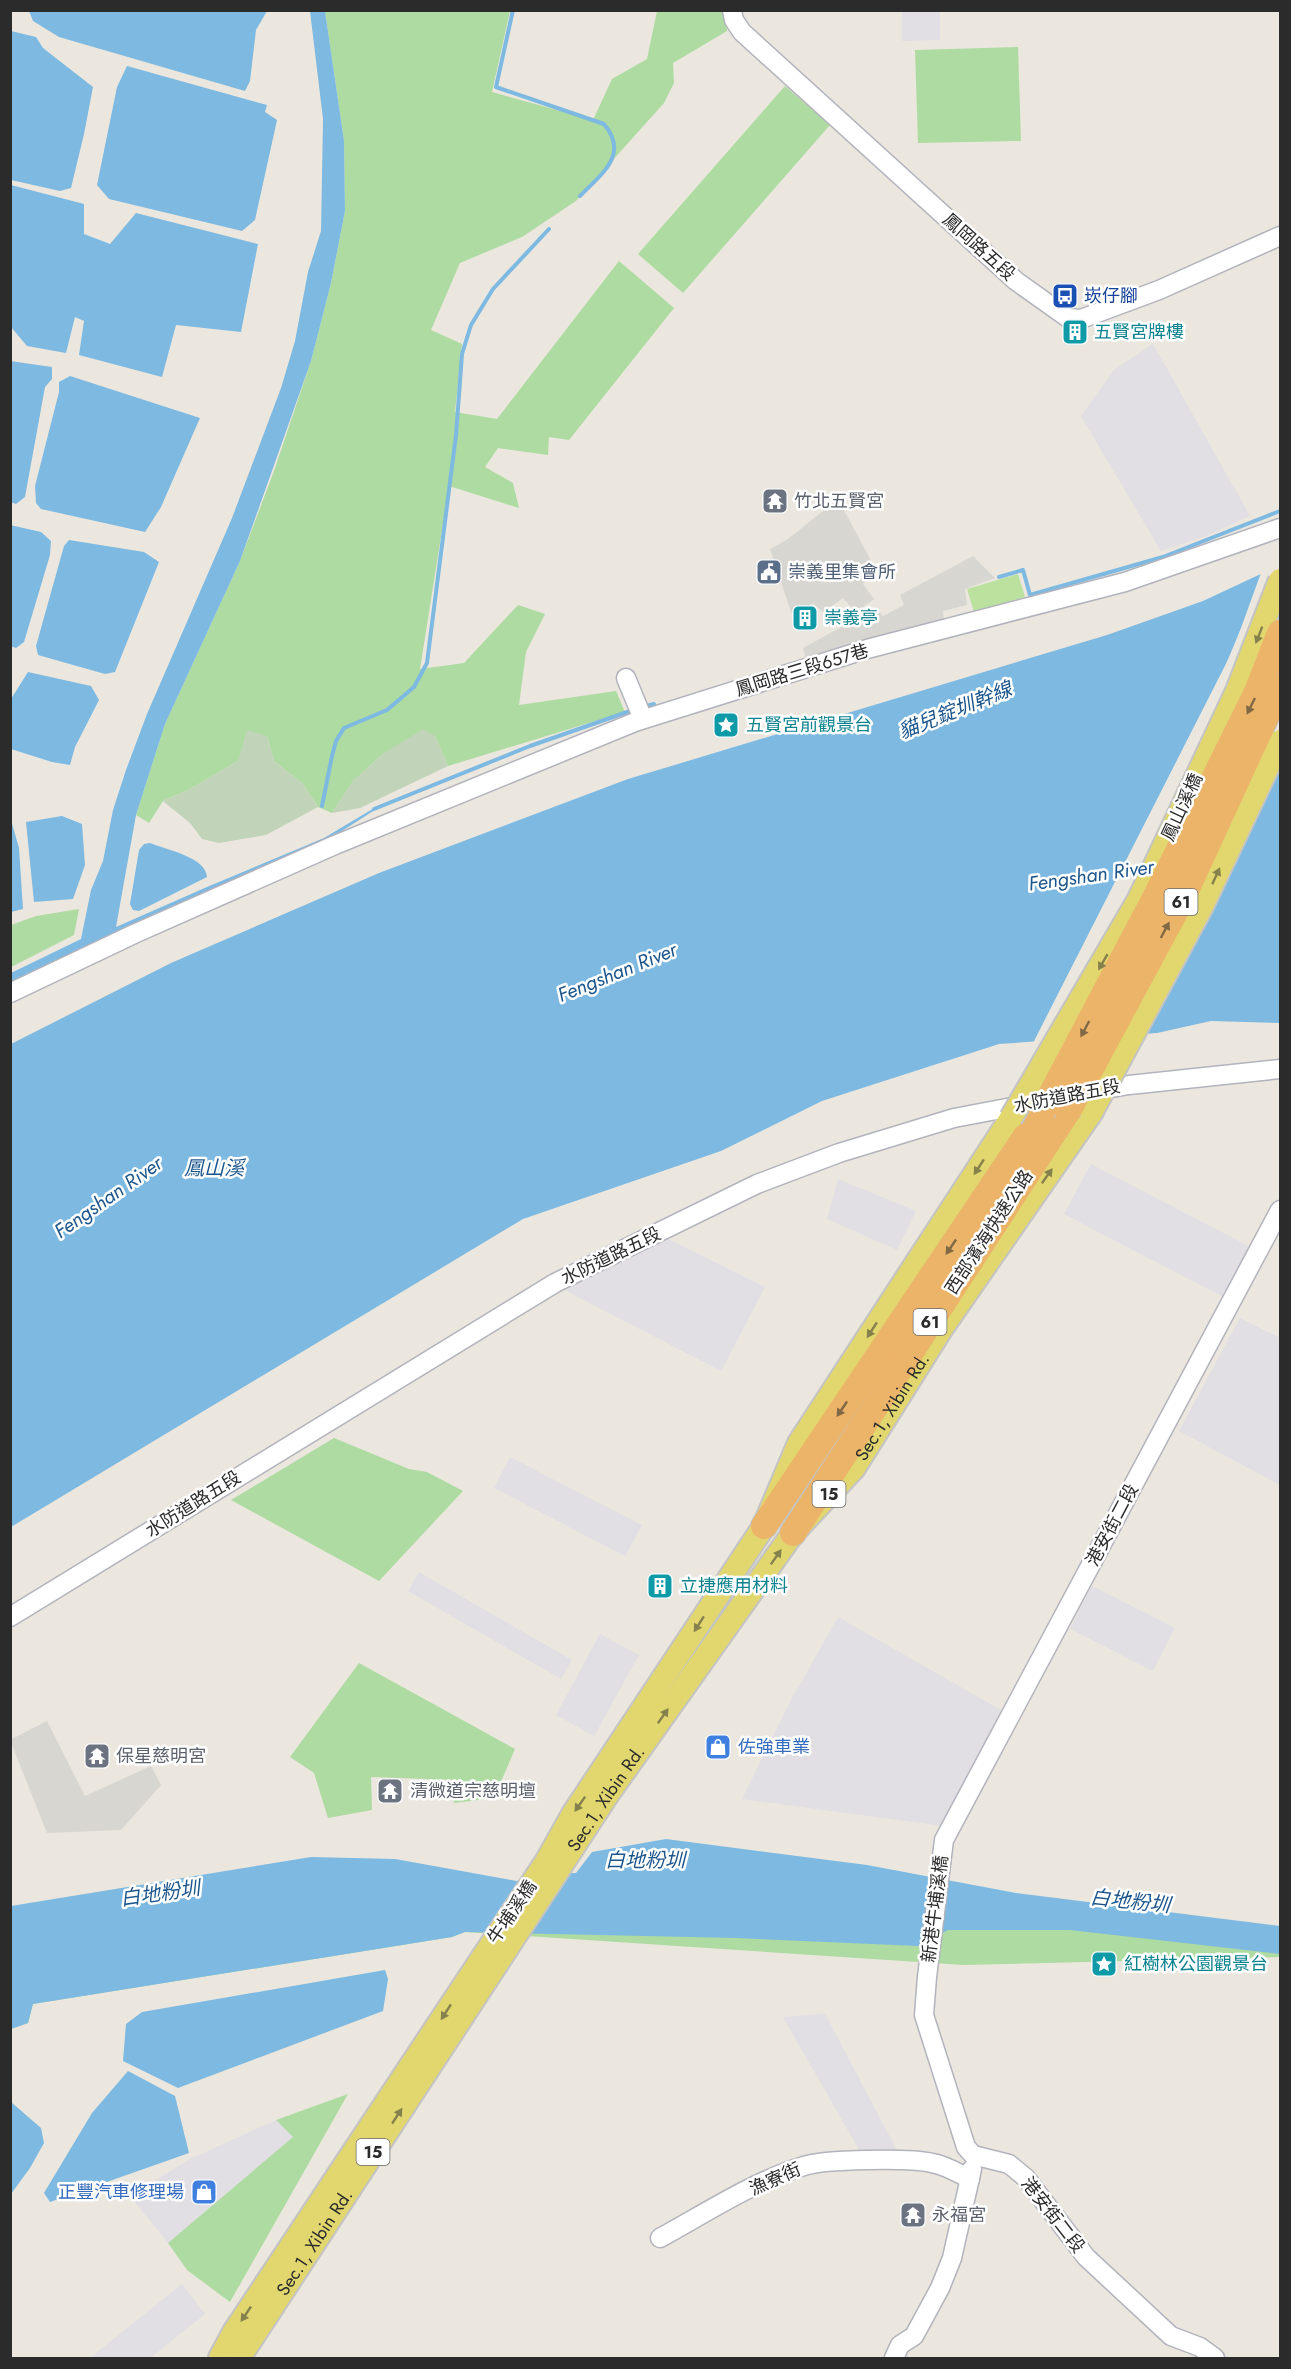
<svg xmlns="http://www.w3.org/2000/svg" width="1291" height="2369" viewBox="0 0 1291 2369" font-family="Jost,'Noto Sans TC',sans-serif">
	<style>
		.industrial { fill: #e1dee4 }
		.green { fill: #addba1 }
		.cemetery { fill: #c1d3b8 }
		.pitch { fill: #bbe19e }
		.plaza { fill: #d8d6d1 }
		.water { fill: #7db9e1 }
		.pier { fill: #ebe7df }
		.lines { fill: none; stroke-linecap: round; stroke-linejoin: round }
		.stream { stroke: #7db9e1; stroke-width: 4 }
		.minor-casing { stroke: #b2b3bd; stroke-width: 21 }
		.major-casing { stroke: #c4c4c4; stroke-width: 26 }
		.highway-casing { stroke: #c4c4c4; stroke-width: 28 }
		.minor { stroke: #fff; stroke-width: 18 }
		.major { stroke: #e1d76e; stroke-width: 22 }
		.highway { stroke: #ecb468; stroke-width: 26 }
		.major-bridge-casing { stroke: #c4c4c4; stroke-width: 26; stroke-linecap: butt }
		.highway-bridge-casing { stroke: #c4c4c4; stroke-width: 28; stroke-linecap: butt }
		.major-bridge { stroke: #e1d76e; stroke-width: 22 }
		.highway-bridge { stroke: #ecb468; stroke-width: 26 }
		.oneway { fill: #86814c }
		.oneway2 { fill: #826946 }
		.labels { text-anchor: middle; stroke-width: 5; stroke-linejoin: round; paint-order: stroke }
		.shield { fill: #fff; stroke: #6b6b6b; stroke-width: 1.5 }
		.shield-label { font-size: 16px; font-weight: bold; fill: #2b2b2b }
		.street-label { font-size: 18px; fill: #2b2b2b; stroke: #fff }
		.transit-label { font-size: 18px; fill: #164399; stroke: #fff; text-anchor: start }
		.culture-label { font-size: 18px; fill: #0d838f; stroke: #fff; text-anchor: start }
		.worship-label { font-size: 18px; fill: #5b616d; stroke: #fff; text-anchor: start }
		.service-label { font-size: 18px; fill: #4e5e75; stroke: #fff; text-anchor: start }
		.shop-label { font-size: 18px; fill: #366cbe; stroke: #fff; text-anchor: start }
		.water-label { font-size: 20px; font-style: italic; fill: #1c568d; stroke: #fff }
	</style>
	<rect width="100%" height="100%" fill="#ebe7df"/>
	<g class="industrial">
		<polygon points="902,11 940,11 940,40 902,41"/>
		<polygon points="1153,344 1250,516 1206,536 1161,551 1081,416 1114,370"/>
		<polygon points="1091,1164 1252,1248 1225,1298 1064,1214"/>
		<polygon points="838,1179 916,1211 897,1250 827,1219"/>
		<polygon points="664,1237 765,1287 721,1371 566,1291 604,1261"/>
		<polygon points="1240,1318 1280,1338 1280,1485 1179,1431"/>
		<polygon points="510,1457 642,1525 625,1556 494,1488"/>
		<polygon points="419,1572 572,1660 561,1679 408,1591"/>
		<polygon points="1092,1586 1175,1628 1153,1671 1070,1629"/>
		<polygon points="838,1617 1008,1714 943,1826 742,1799 791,1700"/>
		<polygon points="600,1634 639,1655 594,1736 556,1715"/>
		<polygon points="825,2014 899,2154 861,2153 783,2017"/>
		<polygon points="276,2120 293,2137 168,2243 130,2196 188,2160"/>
		<polygon points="182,2284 205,2314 150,2358 90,2358"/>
	</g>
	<g class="green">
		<polygon points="325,11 510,11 492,92 593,120 612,79 647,59 657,11 725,11 727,31 673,63 674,83 664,103 576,201 522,237 460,263 431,330 462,344 455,412 497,419 619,261 674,308 569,440 549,437 548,455 498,448 485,467 513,483 519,508 449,486 420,669 464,663 518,605 545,614 526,652 519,705 616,691 625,712 448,766 435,736 384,753 353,781 332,813 318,807 303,784 274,761 267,736 238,761 190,789 163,801 149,823 136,815 165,724 240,561 274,471 311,361 331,283 345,211 344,141"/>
		<polygon points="1018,47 1021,141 918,143 915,50"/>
		<polygon points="785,86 830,125 683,293 638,254"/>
		<polygon points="79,909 74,935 11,967 11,925 36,916"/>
		<polygon points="334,1438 409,1469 427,1472 463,1491 379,1581 231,1500"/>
		<polygon points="359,1663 515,1749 494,1798 454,1803 452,1780 371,1777 372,1810 328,1818 314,1773 290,1757"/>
		<polygon points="643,1877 1280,1952 1280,1957 964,1965 465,1932 452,1937 33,2004 28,2023 11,2029 10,1966"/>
		<polygon points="348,2094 230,2302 187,2270 168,2243 293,2137 276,2120"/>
	</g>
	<g class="cemetery">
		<polygon points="423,729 435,736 448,766 360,808 332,813 353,781 384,753"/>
		<polygon points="247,730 267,736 274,761 303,784 318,807 266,835 219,843 202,839 191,824 163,801 190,789 238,761"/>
	</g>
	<polygon class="pitch" points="1018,574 1025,597 974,612 967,589"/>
	<g class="plaza">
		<polygon points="838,499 876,570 863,584 874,599 856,612 843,598 823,612 813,603 795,616 791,612 770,549 788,539"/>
		<polygon points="973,556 995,578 965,589 967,605 943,611 944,621 806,659 803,648 876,608 883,616 904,605 900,595"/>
		<polygon points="47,1721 85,1796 151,1766 161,1785 121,1830 47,1833 10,1740"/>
	</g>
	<g class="water">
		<polygon points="267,11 256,30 250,81 245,91 59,37 33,21 29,11"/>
		<polygon points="310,11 325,11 344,141 345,211 331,283 311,361 240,561 165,724 136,815 116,927 207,887 324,838 376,807 378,808 326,841 11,987 11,973 81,939 91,890 103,861 113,810 126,770 147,714 232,518 281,388 295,341 308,272 321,231 323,119"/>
		<polygon points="11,31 36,37 43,48 93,87 84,134 71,188 60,191 11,180"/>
		<polygon points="127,66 267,105 265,112 277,120 255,220 242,231 109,199 97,185 117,87"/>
		<polygon points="11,185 84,204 84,234 110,244 136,213 258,244 241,332 176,325 162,377 79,355 84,321 75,317 66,353 27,346 11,327"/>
		<polygon points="10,361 52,367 52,379 45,387 25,497 16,504 10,502"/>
		<polygon points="70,376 200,418 161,507 145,532 41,509 36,503 35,486 59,392 59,382"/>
		<polygon points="10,525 41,532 51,541 50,555 24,642 16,648 10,646"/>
		<polygon points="69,540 144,552 159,562 115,672 105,674 38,655 36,646 64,546"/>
		<polygon points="1280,565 1245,619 1208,707 1280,703 1280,1023 1211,1021 1157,1033 999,1044 822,1101 721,1151 523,1219 11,1527 11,1044 171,963 379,873 628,779 1107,635 1203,601"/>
		<polygon points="28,672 91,686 99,700 75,747 70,765 52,762 11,749 11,699"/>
		<polygon points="62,816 82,824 85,865 73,899 34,902 26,822"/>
		<polygon points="11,820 19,848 23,909 11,912"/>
		<path d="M150 843C167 850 206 857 207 877L139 911 133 910 130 904 139 850 144 844Z"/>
		<polygon points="666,1839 867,1865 1016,1893 1280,1926 1280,1954 1070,1930 948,1930 918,1946 736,1938 465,1932 452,1937 33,2004 28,2023 11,2029 11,1906 311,1857 395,1859 517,1881 532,1873 576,1873 592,1852"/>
		<polygon points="385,1970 388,1979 383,2011 178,2088 123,2061 126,2024 142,2012"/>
		<polygon points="128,2071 175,2096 189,2153 50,2202 44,2193 92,2113"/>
		<polygon points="11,2102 41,2128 44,2143 30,2168 11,2194"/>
	</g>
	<polygon class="pier" points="1280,562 1280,606 1248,621 1212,705 1280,700 1280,755 1140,1037 1032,1045 1233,650 1262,570"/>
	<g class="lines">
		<g class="stream">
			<path d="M513 10 496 87 604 124C630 155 601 174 580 196"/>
			<polyline points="999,577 1023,570 1030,595 1163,557 1280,511"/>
			<polyline points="643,707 654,704"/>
			<polyline points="322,806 332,756 336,741 344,728 387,710 414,687 427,663 456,435 462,354 471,325 493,289 549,229"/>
			<polyline points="374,809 530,746 633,710"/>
		</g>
		<g class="minor-casing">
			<g id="minor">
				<polyline points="732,10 734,20 742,32 1016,281 1068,318 1081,319 1159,290 1280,236"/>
				<polyline points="626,678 643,719"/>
				<polyline points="10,993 134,934 335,845 635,722 867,649 1125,582 1280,528"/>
				<polyline points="1094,1091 1129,1085 1280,1069"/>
				<polyline points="10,1617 555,1283 757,1184 839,1153 954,1118 1028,1104"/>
				<path d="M660 2238C704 2214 756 2180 804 2166 824 2159 911 2158 932 2163 945 2165 958 2173 970 2179"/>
				<polyline points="894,2358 900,2345 914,2336 940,2288 952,2258 972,2169"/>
				<polyline points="1215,2358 1200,2347 1171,2336 1086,2257 1026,2178 1009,2164 973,2155 966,2147 924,2015 927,1977 944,1840 1280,1210"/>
			</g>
		</g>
		<g class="major-casing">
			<g id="major">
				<polyline points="220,2358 234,2332 546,1862 573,1814 764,1526 799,1443 1011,1118"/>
				<path id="s1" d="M239 2358 608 1794 793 1533 854 1468 942 1328 1091 1113"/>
			</g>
		</g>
		<g class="highway-casing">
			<g id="highway">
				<polyline points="764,1526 1042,1112"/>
				<polyline points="793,1533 1068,1111"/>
			</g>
		</g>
		<use href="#minor" class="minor"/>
		<use href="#major" class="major"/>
		<use href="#highway" class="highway"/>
		<g class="major-bridge-casing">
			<g id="major-bridge">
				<polyline points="1091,1113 1202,906 1280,741"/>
				<polyline points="1011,1118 1139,899 1237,691 1280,580"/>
			</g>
		</g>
		<g class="highway-bridge-casing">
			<g id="highway-bridge">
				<polyline points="1068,1111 1183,897 1280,686"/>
				<polyline points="1042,1112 1157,894 1257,692 1280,633"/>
			</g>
		</g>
		<use href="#major-bridge" class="major-bridge"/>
		<use href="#highway-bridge" class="highway-bridge"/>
	</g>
	<defs><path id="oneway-solid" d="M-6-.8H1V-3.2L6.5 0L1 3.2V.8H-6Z" transform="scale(1.5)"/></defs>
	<g class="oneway">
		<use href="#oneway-solid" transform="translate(1259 635) rotate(111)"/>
		<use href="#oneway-solid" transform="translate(1216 876) rotate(-65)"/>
		<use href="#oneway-solid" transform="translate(1103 962) rotate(120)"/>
		<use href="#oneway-solid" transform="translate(979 1167) rotate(123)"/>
		<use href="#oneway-solid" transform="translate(1047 1176) rotate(-55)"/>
		<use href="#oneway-solid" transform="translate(872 1330) rotate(123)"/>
		<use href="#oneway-solid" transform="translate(776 1557) rotate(-55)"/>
		<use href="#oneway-solid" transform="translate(699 1624) rotate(123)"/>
		<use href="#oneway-solid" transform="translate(663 1716) rotate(-55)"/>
		<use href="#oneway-solid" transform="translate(580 1804) rotate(125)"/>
		<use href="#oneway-solid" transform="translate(446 2012) rotate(123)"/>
		<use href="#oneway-solid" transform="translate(397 2116) rotate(-57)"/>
		<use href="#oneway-solid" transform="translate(246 2314) rotate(124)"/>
	</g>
	<g class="oneway2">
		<use href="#oneway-solid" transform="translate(1251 706) rotate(116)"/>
		<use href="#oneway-solid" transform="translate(1165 930) rotate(-62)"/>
		<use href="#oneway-solid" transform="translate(1085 1029) rotate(118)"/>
		<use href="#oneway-solid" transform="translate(951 1247) rotate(124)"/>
		<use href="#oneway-solid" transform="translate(842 1409) rotate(124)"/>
	</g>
	<defs>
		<g id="bus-square" transform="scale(1.35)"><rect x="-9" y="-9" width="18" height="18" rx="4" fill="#1a4fb4" stroke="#fff"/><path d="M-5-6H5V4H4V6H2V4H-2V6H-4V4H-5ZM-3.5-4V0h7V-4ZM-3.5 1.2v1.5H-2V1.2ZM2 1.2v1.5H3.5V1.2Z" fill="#fff"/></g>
		<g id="building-square" transform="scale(1.35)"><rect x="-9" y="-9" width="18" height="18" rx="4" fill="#0f9aa8" stroke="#fff"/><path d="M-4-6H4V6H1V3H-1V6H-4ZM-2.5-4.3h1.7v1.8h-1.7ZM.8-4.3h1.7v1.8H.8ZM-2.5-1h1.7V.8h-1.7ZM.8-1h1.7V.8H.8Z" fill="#fff"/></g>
		<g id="temple-square" transform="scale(1.35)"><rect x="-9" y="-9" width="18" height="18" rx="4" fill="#6b7280" stroke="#fff"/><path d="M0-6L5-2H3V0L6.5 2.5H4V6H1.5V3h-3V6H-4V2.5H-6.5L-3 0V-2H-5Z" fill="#fff"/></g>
		<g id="civic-square" transform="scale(1.35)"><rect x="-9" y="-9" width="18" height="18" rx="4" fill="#5c6f8a" stroke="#fff"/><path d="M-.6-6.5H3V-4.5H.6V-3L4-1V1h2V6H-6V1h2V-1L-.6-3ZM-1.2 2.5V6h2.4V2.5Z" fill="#fff"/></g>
		<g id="sight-square" transform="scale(1.35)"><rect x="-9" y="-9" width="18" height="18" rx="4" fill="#0f9aa8" stroke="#fff"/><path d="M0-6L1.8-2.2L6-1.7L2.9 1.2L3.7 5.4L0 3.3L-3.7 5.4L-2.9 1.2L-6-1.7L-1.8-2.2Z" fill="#fff"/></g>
		<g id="shop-square" transform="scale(1.35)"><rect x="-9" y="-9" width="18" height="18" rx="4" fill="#3f7fe0" stroke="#fff"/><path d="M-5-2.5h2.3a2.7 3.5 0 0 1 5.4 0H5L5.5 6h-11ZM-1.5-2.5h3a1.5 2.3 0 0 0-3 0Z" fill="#fff"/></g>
	</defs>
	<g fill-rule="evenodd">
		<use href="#bus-square" x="1065" y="296"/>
		<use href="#building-square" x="1075" y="332"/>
		<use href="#temple-square" x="775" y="501"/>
		<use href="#civic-square" x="769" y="572"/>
		<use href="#building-square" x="805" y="618"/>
		<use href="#sight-square" x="726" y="725"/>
		<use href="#building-square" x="660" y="1586"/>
		<use href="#shop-square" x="718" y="1747"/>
		<use href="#temple-square" x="97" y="1756"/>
		<use href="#temple-square" x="390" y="1791"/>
		<use href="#sight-square" x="1104" y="1964"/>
		<use href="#shop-square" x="204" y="2192"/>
		<use href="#temple-square" x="913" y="2215"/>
	</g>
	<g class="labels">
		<g class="shield">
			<rect x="1164.5" y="889" width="33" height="26" rx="4.5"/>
			<rect x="913.5" y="1309" width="33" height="26" rx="4.5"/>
			<rect x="812.5" y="1481" width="33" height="26" rx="4.5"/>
			<rect x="356.5" y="2139" width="33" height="26" rx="4.5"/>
		</g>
		<g class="shield-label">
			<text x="1181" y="908">61</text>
			<text x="930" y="1328">61</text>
			<text x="829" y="1500">15</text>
			<text x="373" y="2158">15</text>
		</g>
		<g class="street-label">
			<text transform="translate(979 247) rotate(42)" y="6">鳳岡路五段</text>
			<text transform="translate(802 670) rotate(-17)" y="6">鳳岡路三段657巷</text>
			<text transform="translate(1182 807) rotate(-65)" y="6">鳳山溪橋</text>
			<text transform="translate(1067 1096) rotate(-11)" y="6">水防道路五段</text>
			<text transform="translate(989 1232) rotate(-57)" y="6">西部濱海快速公路</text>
			<text transform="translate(611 1256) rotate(-26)" y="6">水防道路五段</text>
			<text dy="6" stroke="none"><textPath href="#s1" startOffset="1155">Sec.1, Xibin Rd.</textPath></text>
			<text transform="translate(193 1504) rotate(-32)" y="6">水防道路五段</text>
			<text transform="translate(1112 1525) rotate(-62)" y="6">港安街二段</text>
			<text dy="6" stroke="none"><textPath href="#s1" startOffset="669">Sec.1, Xibin Rd.</textPath></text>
			<text transform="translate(935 1909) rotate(-83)" y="6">新港牛埔溪橋</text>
			<text transform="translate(512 1912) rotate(-56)" y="6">牛埔溪橋</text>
			<text transform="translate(775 2179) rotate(-24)" y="6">漁寮街</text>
			<text transform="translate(1053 2215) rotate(52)" y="6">港安街二段</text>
			<text dy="6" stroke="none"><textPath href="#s1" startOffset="138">Sec.1, Xibin Rd.</textPath></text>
		</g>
		<g class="transit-label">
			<text x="1084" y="302">崁仔腳</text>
		</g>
		<g class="culture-label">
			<text x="1094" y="338">五賢宮牌樓</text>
			<text x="824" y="624">崇義亭</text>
			<text x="746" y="731">五賢宮前觀景台</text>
			<text x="680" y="1592">立捷應用材料</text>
			<text x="1124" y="1970">紅樹林公園觀景台</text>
		</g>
		<g class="worship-label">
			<text x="794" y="507">竹北五賢宮</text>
			<text x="116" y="1762">保星慈明宮</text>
			<text x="410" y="1797">清微道宗慈明壇</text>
			<text x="932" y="2221">永福宮</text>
		</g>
		<g class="service-label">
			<text x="788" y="578">崇義里集會所</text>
		</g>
		<g class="shop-label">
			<text x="738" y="1753">佐強車業</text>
			<text x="184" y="2198" text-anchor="end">正豐汽車修理場</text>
		</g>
		<g class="water-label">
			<text transform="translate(955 710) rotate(-22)" y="7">貓兒錠圳幹線</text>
			<text transform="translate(1091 875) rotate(-8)" y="7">Fengshan River</text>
			<text transform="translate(617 972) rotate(-22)" y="7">Fengshan River</text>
			<text x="214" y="1175">鳳山溪</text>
			<text transform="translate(108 1197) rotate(-35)" y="7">Fengshan River</text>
			<text x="645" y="1867">白地粉圳</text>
			<text transform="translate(160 1893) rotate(-8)" y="7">白地粉圳</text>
			<text transform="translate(1130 1901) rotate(6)" y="7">白地粉圳</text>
		</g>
	</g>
	<rect width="1291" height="2369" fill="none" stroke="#2b2b2b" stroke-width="24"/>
</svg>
